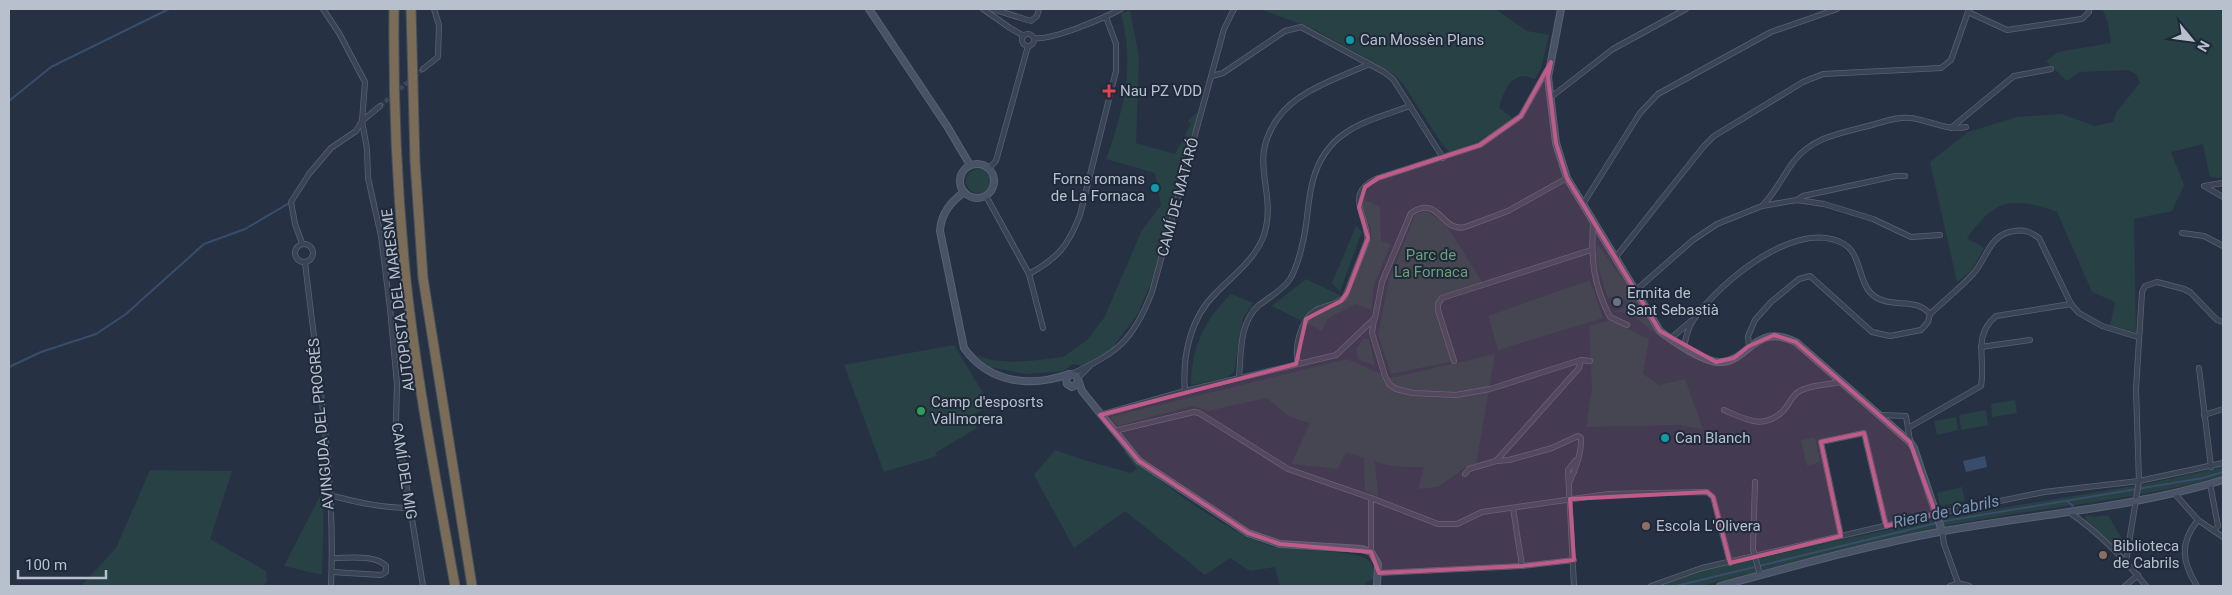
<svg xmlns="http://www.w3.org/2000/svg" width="2232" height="595" viewBox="0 0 2232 595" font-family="Roboto,sans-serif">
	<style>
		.green { fill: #284145 }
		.water { fill: #384d6c }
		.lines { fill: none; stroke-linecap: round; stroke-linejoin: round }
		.stream { stroke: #384d6c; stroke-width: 2 }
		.street-tunnel { stroke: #3c4759; stroke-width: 4.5; stroke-dasharray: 4.5 2; stroke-linecap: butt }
		.street-casing { stroke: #596271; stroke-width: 6 }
		.secondary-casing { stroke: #596271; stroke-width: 8 }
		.highway-casing { stroke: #454f5e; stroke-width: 11 }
		.street { stroke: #3a4454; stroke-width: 4.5 }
		.secondary { stroke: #485367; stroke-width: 6 }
		.highway { stroke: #7a6c57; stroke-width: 9 }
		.marked { fill: #be5b89; fill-opacity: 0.2; stroke: #be5b89; stroke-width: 4; stroke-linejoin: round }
		.culture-dot { fill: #0f9aa8; stroke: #1f2939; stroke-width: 2 }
		.health-dot { fill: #e0444e; stroke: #1f2939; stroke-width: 2 }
		.worship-dot { fill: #6b7280; stroke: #1f2939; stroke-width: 2 }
		.leisure-dot { fill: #2e9e5b; stroke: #1f2939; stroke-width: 2 }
		.education-dot { fill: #8d6e63; stroke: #1f2939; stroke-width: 2 }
		.labels { text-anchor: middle; stroke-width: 4; stroke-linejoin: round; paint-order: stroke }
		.poi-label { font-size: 15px; fill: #b8c0cd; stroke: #1f2939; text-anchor: start }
		.street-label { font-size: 15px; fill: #b8c0cd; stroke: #1f2939 }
		.park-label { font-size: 15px; fill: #6d9f79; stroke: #1f2939 }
		.water-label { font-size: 16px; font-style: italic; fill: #7d95b6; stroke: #1f2939 }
	</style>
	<rect width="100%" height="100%" fill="#263244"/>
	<g class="green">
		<path d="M1261 9H1495L1527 31 1549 35 1541 68 1535 79C1532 78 1526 76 1523 76 1508 77 1502 97 1499 108L1513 118 1479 142 1449 152 1442 144 1404 85 1395 75 1314 29Z"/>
		<path d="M2102 9H2223V178L2210 177 2203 144 2171 152 2184 185 2172 211 2134 219 2136 334 2110 326 2115 302 2092 292 2057 212C2011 196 1996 198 1967 238L1984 248 1971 271 1957 282 1930 162 1968 132 2017 117 2061 114 2095 126 2113 122 2117 111 2140 83 2136 74 2127 70 2080 72 2067 81 2046 61 2058 52 2111 43 2108 22Z"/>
		<path d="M1130 10 1139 57 1136 143 1175 154 1191 124 1188 121 1196 113 1199 114 1154 276 1137 315 1109 352 1083 366 1073 364 1063 371 1026 374 990 367 975 355 992 360 1014 362 1038 360 1063 357 1087 340 1104 318 1142 230 1161 205 1155 173 1106 159C1124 110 1135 66 1121 14Z"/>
		<circle cx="978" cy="181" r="12"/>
		<polygon points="1363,199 1380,207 1381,241 1391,244 1374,285 1371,310 1355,304 1327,319 1322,331 1272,306 1306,279 1348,299 1371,238 1370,226 1363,213"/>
		<polygon points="1426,211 1445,223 1483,283 1440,296 1435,304 1454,361 1391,374 1378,335 1389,280 1415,215"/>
		<polygon points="1356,226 1362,232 1340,291 1332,283"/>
		<polygon points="1598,245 1626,284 1658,336 1630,313 1613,312 1623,309 1627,302 1619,296 1608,298 1595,258"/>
		<polygon points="1590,280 1603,318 1498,350 1488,316"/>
		<path d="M1231 294 1253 303 1243 318 1234 372 1226 378 1191 385C1191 348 1205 319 1231 294Z"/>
		<polygon points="1610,320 1649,339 1643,374 1659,385 1685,379 1703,429 1679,425 1586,427 1592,389 1589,326"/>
		<polygon points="1363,339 1369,339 1375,366 1358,359 1356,349"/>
		<polygon points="954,345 990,405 970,417 977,428 935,453 937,456 884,472 844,365"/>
		<path d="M1495 354 1476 465 1466 467 1438 487 1418 489 1424 467C1408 467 1390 468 1375 461L1378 497 1365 491 1364 458 1346 452 1338 469 1291 464 1310 423 1290 417 1267 398 1208 411 1193 406 1117 426 1110 417 1347 359 1391 378Z"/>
		<polygon points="2015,400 2017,413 1992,417 1991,404"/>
		<polygon points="1986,410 1988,425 1961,430 1959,415"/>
		<polygon points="1956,417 1958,430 1937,435 1934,421"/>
		<polygon points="1815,437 1820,462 1807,466 1801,440"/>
		<path d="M1055 450 1084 460 1131 473 1137 469 1124 452 1126 450C1152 478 1239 541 1276 547 1295 551 1354 550 1367 559 1374 564 1374 571 1374 579L1366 582 1367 586H1280L1275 567 1250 571 1230 558 1205 575 1125 511 1074 548 1034 475Z"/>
		<path d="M2223 467V476C2136 500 2044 507 1955 524 1870 541 1785 565 1701 586H1659L1705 570 1850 538 1947 517 2146 484Z"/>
		<polygon points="150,470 232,471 210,539 266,571 267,581 264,586 81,586 116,548"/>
		<polygon points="1962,487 1965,501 1940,506 1937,493"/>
		<polygon points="324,497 322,575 284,566 319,498"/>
		<polygon points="2088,515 2094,517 2108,515 2122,539 2128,540 2126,546 2119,548 2086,521 2085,517"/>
	</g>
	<polygon class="water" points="1985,456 1987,467 1966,472 1963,461"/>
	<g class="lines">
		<g class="stream">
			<polyline points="9,101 51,67 169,9"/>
			<polyline points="9,367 41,352 96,334 126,314 204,244 245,229 291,202"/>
			<polyline points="2067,501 2073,506"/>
			<polyline points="1676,586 1945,521 2203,478 2223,472"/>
		</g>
		<polyline class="street-tunnel" points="380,106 423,69"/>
		<g class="street-casing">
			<g id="street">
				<polyline points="323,9 339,33 365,82 362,121 367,149 368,178 381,236 390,308 397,384 396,422 423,586"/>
				<polyline points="983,9 1010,28 1024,36"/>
				<polyline points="992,9 1031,21 1037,16 1039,9"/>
				<polyline points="1968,12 2007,30 2082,19 2089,12 2089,9"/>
				<circle cx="1028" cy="40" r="6"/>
				<path d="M1034 38C1051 41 1104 18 1121 9"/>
				<polyline points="423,69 438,57 439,25 434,9"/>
				<polyline points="1212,76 1223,73 1285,31 1301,27 1384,72 1393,79 1443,158"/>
				<polyline points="1551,97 1613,49 1686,9"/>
				<polyline points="1951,128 2014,76 2051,69"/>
				<polyline points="989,168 996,161 1028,46"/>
				<polyline points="2223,183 2204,186 2223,197"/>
				<polyline points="986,196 1029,274 1043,328"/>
				<polyline points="1797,200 1803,196 1896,176 1905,176"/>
				<polyline points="1583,204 1640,113 1658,94 1771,32 1837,9"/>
				<path d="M1763 205C1777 190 1782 177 1794 161 1813 137 1841 133 1868 126 1881 123 1897 116 1910 118 1930 120 1945 131 1966 127"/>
				<path d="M1593 223C1591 260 1593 284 1610 317L1627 325"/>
				<polyline points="2182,233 2204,236 2223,246"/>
				<polyline points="302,243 295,224 291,202 309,174 331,148 356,131 362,121 380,106"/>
				<circle cx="304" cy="253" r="9"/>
				<polyline points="1615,258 1704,146 1714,136 1803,82 1823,74 1941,68 1951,60 1969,9"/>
				<path d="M305 262C317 369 336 478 331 586"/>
				<path d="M1029 274C1058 258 1068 246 1080 215L1116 71V44L1106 17"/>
				<polyline points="1635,291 1693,240 1717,224 1762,206 1797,200 1824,204 1873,219 1911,237 1940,235"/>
				<path d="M1374 319 1372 333 1385 376 1389 384 1396 389 1413 393 1456 395 1490 389 1581 360 1579 368 1496 461 1509 460 1552 448 1578 436 1581 438C1582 452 1575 471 1569 483"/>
				<polyline points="1670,339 1691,321"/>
				<path d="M1749 346 1748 336 1755 320 1771 302 1799 279 1810 276 1872 332 1890 336 1921 330 1928 322 1930 314C1944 301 1960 288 1973 274 1987 259 1989 234 2014 231 2024 229 2031 232 2039 238L2071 304 2079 313 2102 326 2138 337"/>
				<path d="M1684 347C1686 337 1688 327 1694 319 1720 282 1797 217 1844 244 1863 255 1857 287 1877 298 1895 308 1915 297 1930 314"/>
				<polyline points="1981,347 2030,340"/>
				<polyline points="1581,360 1590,361"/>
				<polyline points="1454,361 1438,310 1438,304 1442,298 1591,250"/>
				<path d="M1298 363C1294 347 1301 319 1316 310 1326 305 1337 305 1345 297L1367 241C1370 219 1341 194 1378 178L1480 145 1521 116 1547 70"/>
				<polyline points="2199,368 2211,467"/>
				<path d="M1072 374C1118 352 1133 341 1152 292L1224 29 1234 9"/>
				<polyline points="1078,378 1089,367"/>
				<path d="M1239 378C1241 355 1239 323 1258 306 1268 298 1283 290 1290 279 1298 266 1304 240 1306 225 1308 210 1309 194 1313 180 1327 129 1366 122 1410 106"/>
				<path d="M1185 391C1182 357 1190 318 1216 293 1233 275 1255 260 1264 235 1278 190 1246 162 1278 118 1298 90 1339 78 1369 64"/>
				<path d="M1724 410C1745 419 1764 431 1784 410 1789 404 1792 396 1798 392 1808 385 1827 385 1840 382"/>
				<path d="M1100 415 1185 391 1336 355 1375 318 1382 282 1411 213C1440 194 1441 233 1465 227L1508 211 1567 178"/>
				<polyline points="1880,415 1906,416 1910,441"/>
				<polyline points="2204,415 2223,409"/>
				<path d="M1908 428 1981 386C1986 359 1972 336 1996 316L2071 304"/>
				<polyline points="1114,431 1194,412 1199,413 1288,469 1371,498 1438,524 1457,524 1482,512 1608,494 1707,492 1713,497 1730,563"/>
				<polyline points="1465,474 1469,469 1496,461"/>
				<polyline points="1755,482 1753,549 1760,575"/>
				<polyline points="2210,484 2218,526 2214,531"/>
				<polyline points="2175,494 2198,520 2223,537"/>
				<path d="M329 495C356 502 382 508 410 508"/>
				<polyline points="1513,508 1522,566"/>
				<path d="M2069 512C2099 533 2124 558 2146 586"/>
				<polyline points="1942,531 1944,544 1958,583"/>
				<polyline points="1841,536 1821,442 1864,433 1886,526"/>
				<polyline points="1371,552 1371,498"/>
				<path d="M332 558C348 558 375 554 386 566V572L381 575 332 572"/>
				<polyline points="2126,561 2139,481 2136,389 2142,292 2145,286 2157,282 2184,289 2190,292 2217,320 2223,322"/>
				<polyline points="1379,573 1522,566 1574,560"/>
				<polyline points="1574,586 1568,470 1575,461"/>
				<polyline points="1651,586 1702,568 1936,514 2044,492 2139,481 2223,463"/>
				<polyline points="1950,586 1958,583 1969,586"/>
				<polyline points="2125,586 2138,575"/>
				<path d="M2197 586C2182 562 2179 543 2198 520"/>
			</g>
		</g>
		<g class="secondary-casing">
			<g id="secondary">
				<polyline points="869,9 947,126 970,165"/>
				<path d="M1561 9 1548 77 1556 143 1567 178 1660 331C1672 341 1706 364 1722 362 1750 360 1755 322 1796 342L1910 442 1914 448 1942 531"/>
				<circle cx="977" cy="181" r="17"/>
				<path d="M964 192C951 202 941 213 940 231L964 348C989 383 1030 388 1069 374"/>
				<polyline points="1078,380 1076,385 1072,387 1067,384 1066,379 1070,374 1077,376 1082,391 1139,461 1248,533 1280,544 1362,549 1371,552 1378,564 1377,586"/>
				<path d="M1720 586C1794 566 1869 545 1944 531 2038 514 2132 508 2223 480"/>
			</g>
		</g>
		<g class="highway-casing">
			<g id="highway">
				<path d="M394 9C393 99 397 190 406 280 417 383 437 485 455 586"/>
				<polyline points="411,9 415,162 423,278 472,586"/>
			</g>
		</g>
		<use href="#street" class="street"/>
		<use href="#secondary" class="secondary"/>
		<use href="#highway" class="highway"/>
	</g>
	<path class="marked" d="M1551 62 1548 77 1556 143 1567 178 1660 331 1716 362 1734 358 1749 346 1774 335 1796 342 1910 442 1936 514 1886 526 1864 433 1821 442 1841 536 1730 563 1713 497 1707 492 1570 499 1574 560 1522 566 1379 573 1371 552 1280 544 1248 533 1139 461 1100 415 1296 364 1306 319 1341 301 1347 293 1368 238 1359 207 1365 187 1378 178 1480 145 1521 116Z"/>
	<g class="culture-dot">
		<circle cx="1350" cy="40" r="5"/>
		<circle cx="1155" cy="188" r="5"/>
		<circle cx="1665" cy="438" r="5"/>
	</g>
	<path class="health-dot" d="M1106.5 83.5h5v5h5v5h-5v5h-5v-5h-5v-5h5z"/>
	<circle class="worship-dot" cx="1617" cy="302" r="5"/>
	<circle class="leisure-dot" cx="921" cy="411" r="5"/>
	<g class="education-dot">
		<circle cx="1646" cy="526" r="5"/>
		<circle cx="2103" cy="555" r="5"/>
	</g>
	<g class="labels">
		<g class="poi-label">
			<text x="1360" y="45">Can Mossèn Plans</text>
			<text x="1120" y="96">Nau PZ VDD</text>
			<text x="1145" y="184" text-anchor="end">Forns romans<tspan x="1145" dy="17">de La Fornaca</tspan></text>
			<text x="1627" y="298">Ermita de<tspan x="1627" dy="17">Sant Sebastià</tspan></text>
			<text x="931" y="407">Camp d'esposrts<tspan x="931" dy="17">Vallmorera</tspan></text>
			<text x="1675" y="443">Can Blanch</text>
			<text x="1656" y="531">Escola L'Olivera</text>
			<text x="2113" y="551">Biblioteca<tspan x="2113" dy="17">de Cabrils</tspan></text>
		</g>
		<g class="street-label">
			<text transform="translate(1178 197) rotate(-75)" y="5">CAMÍ DE MATARÓ</text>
			<text transform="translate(398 300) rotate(-97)" y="5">AUTOPISTA DEL MARESME</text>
			<text transform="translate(321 424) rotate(-95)" y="5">AVINGUDA DEL PROGRÉS</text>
			<text transform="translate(404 471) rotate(81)" y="5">CAMÍ DEL MIG</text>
		</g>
		<g class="park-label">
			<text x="1431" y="260">Parc de<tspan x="1431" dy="17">La Fornaca</tspan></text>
		</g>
		<g class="water-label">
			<text transform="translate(1946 511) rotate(-12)" y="6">Riera de Cabrils</text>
		</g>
	</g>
	<rect width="2232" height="595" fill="none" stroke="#b8c0cd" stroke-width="20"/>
	<g transform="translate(2192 40) rotate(119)" stroke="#1f2939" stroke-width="4" paint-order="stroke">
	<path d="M0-4L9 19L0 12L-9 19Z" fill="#b8c0cd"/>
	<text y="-8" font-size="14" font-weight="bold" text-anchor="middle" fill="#b8c0cd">N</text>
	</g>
	<path d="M18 570v8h88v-8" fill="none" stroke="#b8c0cd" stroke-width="2.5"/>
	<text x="25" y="570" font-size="15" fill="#b8c0cd" stroke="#1f2939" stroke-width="4" paint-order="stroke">100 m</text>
</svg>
